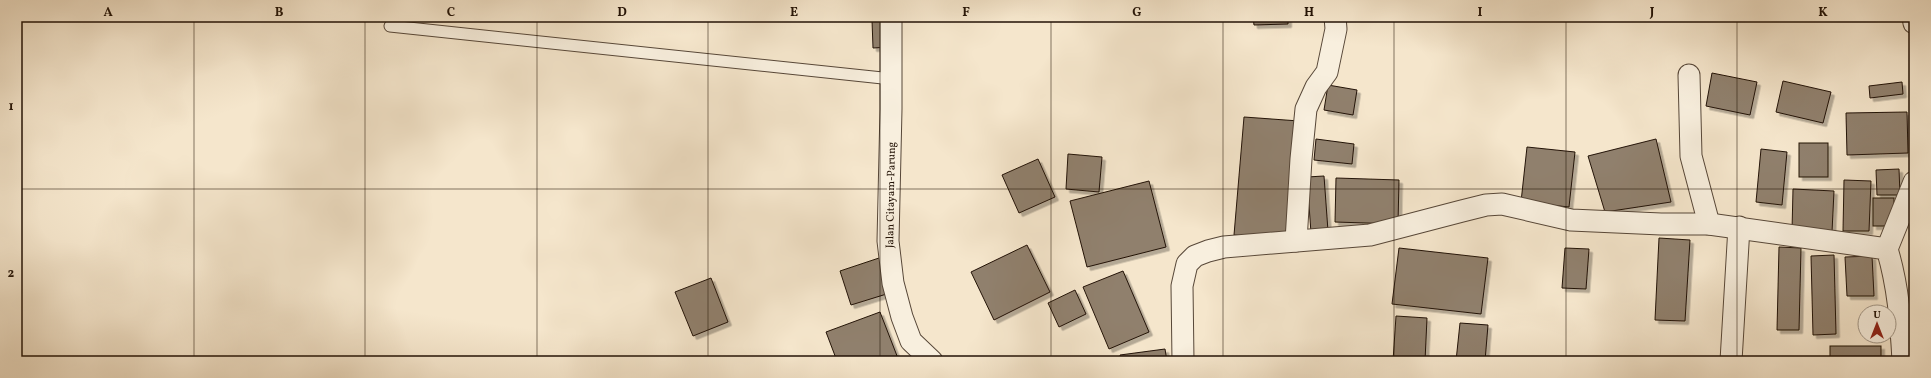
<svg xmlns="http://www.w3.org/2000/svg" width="1931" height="378" viewBox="0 0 1931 378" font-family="Vollkorn,serif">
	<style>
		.building { fill: #90806d; stroke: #221206; filter: url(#shadow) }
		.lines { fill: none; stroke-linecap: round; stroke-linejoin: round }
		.lane-casing { stroke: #574738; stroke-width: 13 }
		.street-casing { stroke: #574738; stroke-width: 23 }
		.lane { stroke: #f8efde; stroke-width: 11 }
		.street { stroke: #f8efde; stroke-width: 21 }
		.grid { fill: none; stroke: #221206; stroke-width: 1; stroke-opacity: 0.55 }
		.labels { text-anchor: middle; stroke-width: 4; stroke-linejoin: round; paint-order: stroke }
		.street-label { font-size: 11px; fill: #221206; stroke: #f8efde }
		.neatline { fill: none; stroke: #221206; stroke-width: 1.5 }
		.grid-label { font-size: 13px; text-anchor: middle; font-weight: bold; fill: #221206 }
	</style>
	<defs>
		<filter id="shadow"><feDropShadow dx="3.5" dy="3.5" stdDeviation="0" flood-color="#0004"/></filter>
	</defs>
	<rect width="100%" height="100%" fill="#f5e6cc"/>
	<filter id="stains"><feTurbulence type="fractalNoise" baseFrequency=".005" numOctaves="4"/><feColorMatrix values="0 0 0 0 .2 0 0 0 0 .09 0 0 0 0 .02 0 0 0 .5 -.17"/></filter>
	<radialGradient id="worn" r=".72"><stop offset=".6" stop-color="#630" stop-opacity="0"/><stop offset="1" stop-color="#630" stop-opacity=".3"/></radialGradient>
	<g class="building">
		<polygon points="1253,17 1288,17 1288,24 1254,25"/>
		<polygon points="888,19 890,47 873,48 872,20"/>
		<polygon points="1712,73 1757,82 1750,115 1706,106"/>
		<polygon points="1783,81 1831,92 1823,123 1776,112"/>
		<polygon points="1902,82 1903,94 1870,98 1869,86"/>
		<polygon points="1328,85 1357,90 1353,115 1324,110"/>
		<polygon points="1907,112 1908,153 1847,155 1846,113"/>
		<polygon points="1244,117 1299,121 1289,240 1234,235"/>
		<polygon points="1316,139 1354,144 1352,164 1314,160"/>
		<polygon points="1656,139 1671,202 1605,212 1588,156"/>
		<rect x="1799" y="143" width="29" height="34"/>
		<polygon points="1527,147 1575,152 1569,207 1521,202"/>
		<polygon points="1761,149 1787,152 1782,205 1756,202"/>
		<polygon points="1068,154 1102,157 1099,192 1066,189"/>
		<polygon points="1038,159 1055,197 1019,213 1002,175"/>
		<polygon points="1899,169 1900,195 1877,195 1876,170"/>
		<polygon points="1324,176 1328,231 1311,233 1307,177"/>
		<polygon points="1336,178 1399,180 1398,224 1335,222"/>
		<polygon points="1844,180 1871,181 1869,231 1843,231"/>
		<polygon points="1149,181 1166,247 1087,267 1070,201"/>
		<polygon points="1793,189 1834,191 1832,232 1792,231"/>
		<rect x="1873" y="198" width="21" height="28"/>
		<polygon points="1659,238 1690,240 1685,321 1655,320"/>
		<polygon points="1027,245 1050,292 994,320 971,272"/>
		<polygon points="1779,247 1801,248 1799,330 1777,330"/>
		<polygon points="1399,248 1488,258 1481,314 1392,304"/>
		<polygon points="1565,248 1589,249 1586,289 1562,288"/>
		<polygon points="1834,255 1836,334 1813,335 1811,256"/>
		<polygon points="1872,256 1874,296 1847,296 1845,257"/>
		<polygon points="882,257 893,292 851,305 840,271"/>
		<polygon points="1123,271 1149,332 1109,349 1083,287"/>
		<polygon points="711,278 728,322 693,336 675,292"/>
		<polygon points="1075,290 1086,314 1059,327 1048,303"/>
		<polygon points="880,312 899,361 837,361 826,332"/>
		<polygon points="1396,316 1427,318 1425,361 1393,361"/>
		<polygon points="1460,323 1488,325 1485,361 1456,361"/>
		<rect x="1830" y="346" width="51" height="15"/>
		<polygon points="1165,349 1167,361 1121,361 1120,355"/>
	</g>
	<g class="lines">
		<g class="lane-casing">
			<polyline id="lane" points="390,26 892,79"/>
		</g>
		<g class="street-casing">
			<g id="street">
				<polyline points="891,17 891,109 888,241 893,283 902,317 911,341 932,361"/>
				<polyline points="1913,17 1914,23"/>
				<polyline points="1689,75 1691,156 1709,224"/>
				<polyline points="1296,241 1301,159 1306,109 1316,87 1327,72 1336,29 1335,17"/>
				<polyline points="1887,249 1914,182"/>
				<path d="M1183 361 1182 286 1187 264 1195 256 1208 251 1224 247 1370 235 1462 211 1486 205 1502 204 1571 220 1661 224H1709L1887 249C1898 285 1901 323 1903 361"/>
				<polyline points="1731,361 1739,227"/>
			</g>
		</g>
		<use href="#lane" class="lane"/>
		<use href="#street" class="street"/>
	</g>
	<path class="grid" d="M194 17V361M365 17V361M537 17V361M708 17V361M880 17V361M1051 17V361M1223 17V361M1394 17V361M1566 17V361M1737 17V361M17 189H1914"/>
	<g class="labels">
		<g class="street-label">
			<text transform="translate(890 195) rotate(-89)" y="4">Jalan Citayam-Parung</text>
		</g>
	</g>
	<rect width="1931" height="378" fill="none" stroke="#f5e6cc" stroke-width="44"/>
	<g transform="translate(1877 324)"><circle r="19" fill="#f8efde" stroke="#a29788"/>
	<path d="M0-3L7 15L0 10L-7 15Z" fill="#8f2418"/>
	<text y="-6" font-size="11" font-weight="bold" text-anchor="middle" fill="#221206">U</text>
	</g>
	<rect x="22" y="22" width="1887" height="334" class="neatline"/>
	<g class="grid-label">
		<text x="108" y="16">A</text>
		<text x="279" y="16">B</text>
		<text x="451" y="16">C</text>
		<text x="622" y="16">D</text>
		<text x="794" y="16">E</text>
		<text x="966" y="16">F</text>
		<text x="1137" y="16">G</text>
		<text x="1309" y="16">H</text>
		<text x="1480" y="16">I</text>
		<text x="1652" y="16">J</text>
		<text x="1823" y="16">K</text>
		<text x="11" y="110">1</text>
		<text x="11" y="277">2</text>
	</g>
	<rect width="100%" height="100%" filter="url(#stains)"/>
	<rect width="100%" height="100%" fill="url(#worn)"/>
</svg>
